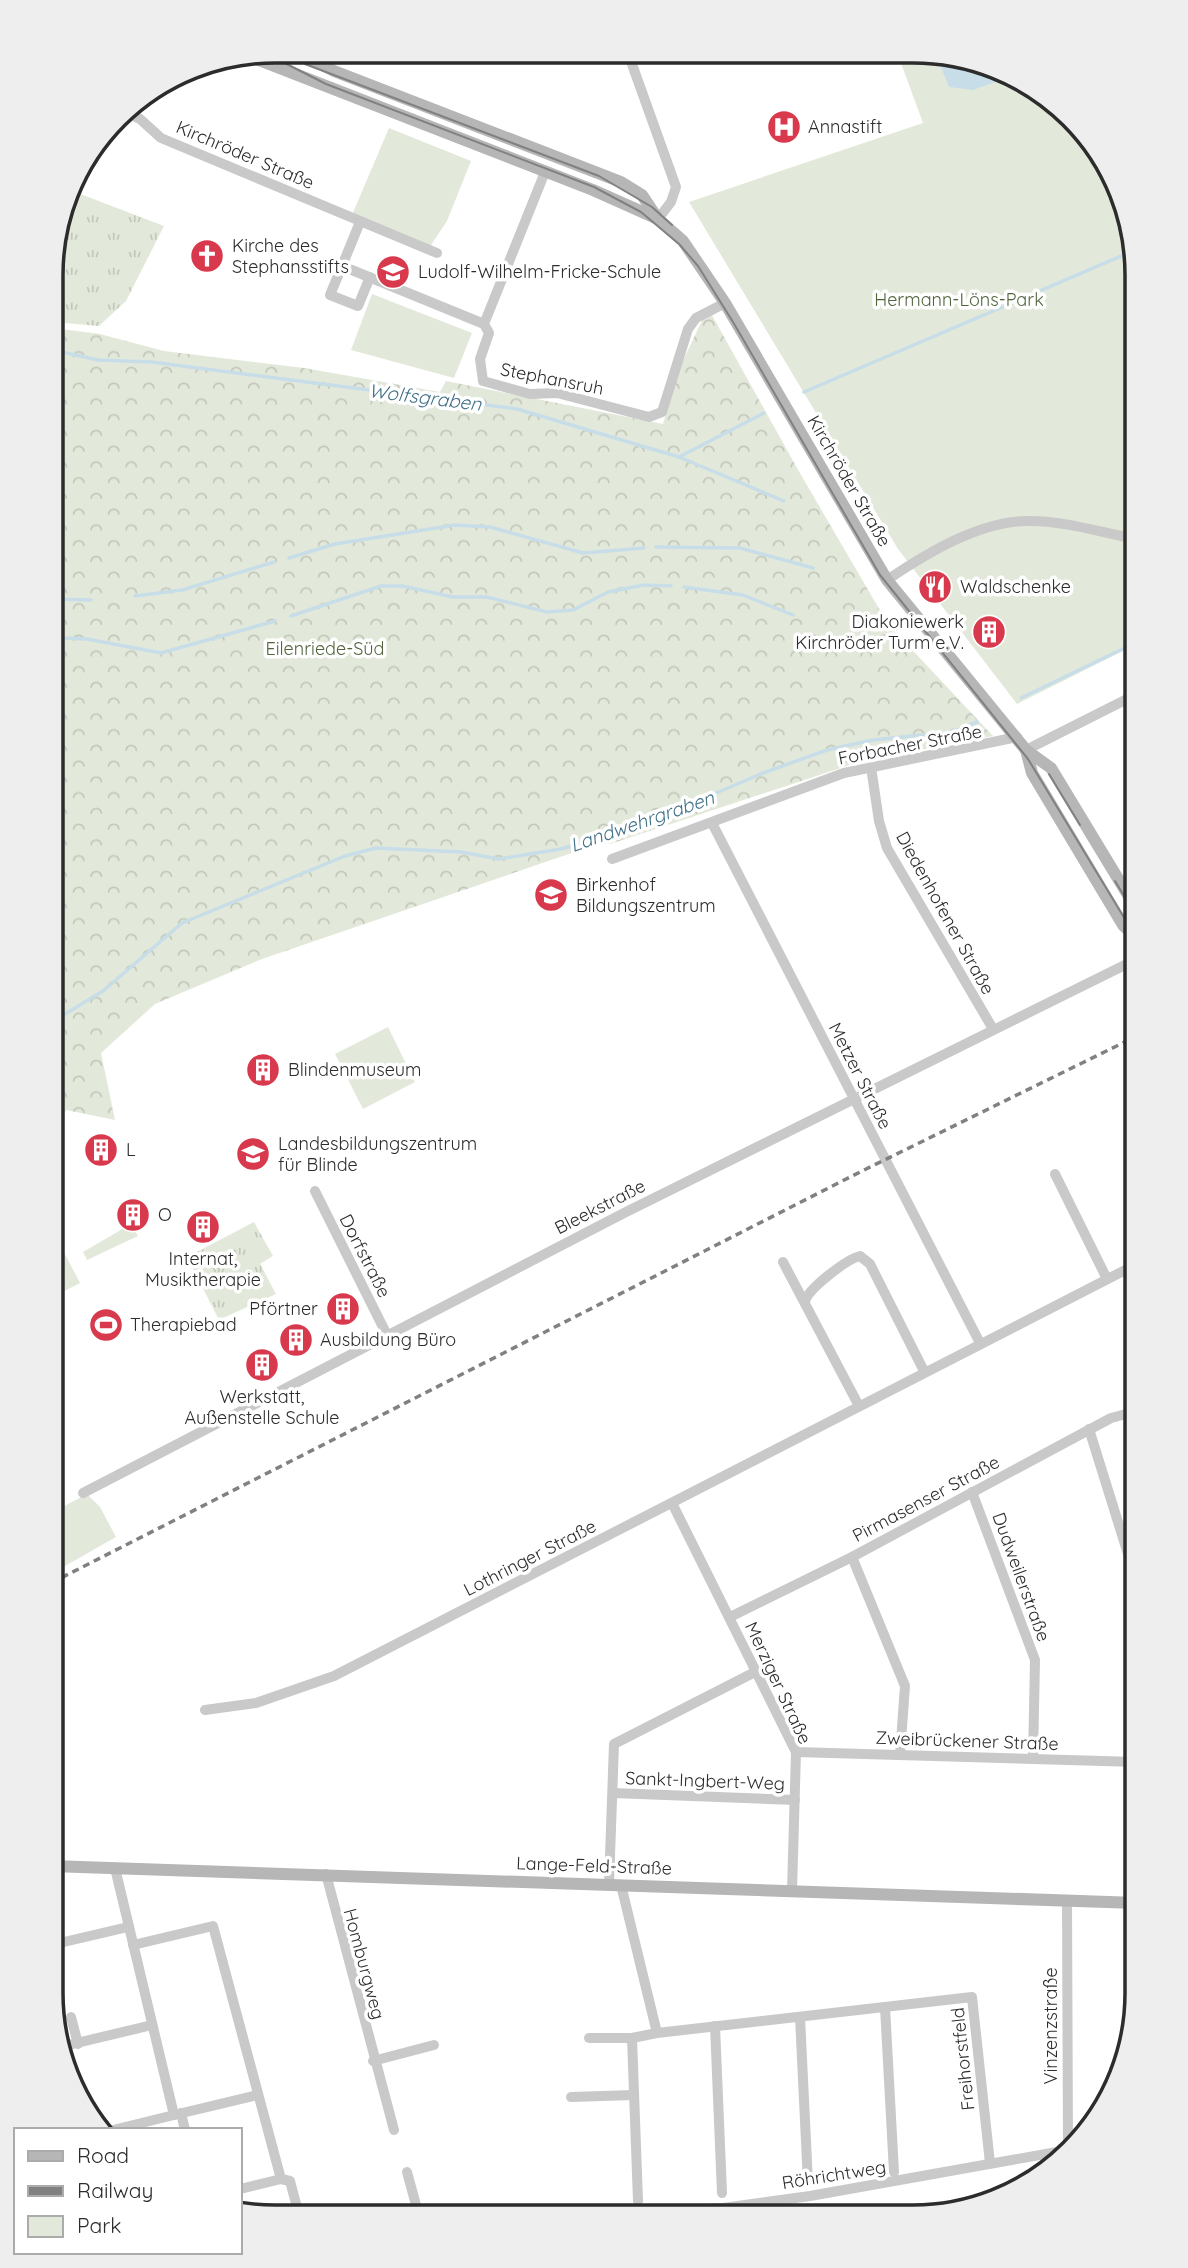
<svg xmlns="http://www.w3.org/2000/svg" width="1188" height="2268" viewBox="0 0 1188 2268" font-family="Quicksand,sans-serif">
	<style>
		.grass { fill: url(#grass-tufts) }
		.forest { fill: url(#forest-crowns) }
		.green { fill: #e3e9da }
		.water { fill: #c7dde8 }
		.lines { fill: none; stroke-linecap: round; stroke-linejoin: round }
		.stream { stroke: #c7dde8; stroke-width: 3.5 }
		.street { stroke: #c9c9c9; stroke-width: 10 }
		.secondary { stroke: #b6b6b6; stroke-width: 12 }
		.tram { stroke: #818181; stroke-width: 2 }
		.rail { stroke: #818181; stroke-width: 3.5; stroke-dasharray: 7 5; stroke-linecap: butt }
		.labels { text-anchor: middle; stroke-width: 7; stroke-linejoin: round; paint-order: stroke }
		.poi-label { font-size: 18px; fill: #2c2c2c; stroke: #fff; text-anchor: start }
		.street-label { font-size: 18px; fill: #2c2c2c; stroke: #fff }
		.park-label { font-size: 18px; fill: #51643d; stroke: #fff }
		.water-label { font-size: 19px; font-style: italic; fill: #407088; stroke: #fff }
		.rim { fill: none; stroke: #2c2c2c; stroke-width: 3.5 }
	</style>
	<defs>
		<pattern id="grass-tufts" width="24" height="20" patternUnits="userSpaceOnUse" patternTransform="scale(1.75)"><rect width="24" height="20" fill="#e3e9da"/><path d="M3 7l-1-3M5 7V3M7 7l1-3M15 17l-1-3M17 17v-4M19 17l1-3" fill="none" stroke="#c3c8bb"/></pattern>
		<pattern id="forest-crowns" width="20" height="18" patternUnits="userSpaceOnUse" patternTransform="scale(1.75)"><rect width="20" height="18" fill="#e3e9da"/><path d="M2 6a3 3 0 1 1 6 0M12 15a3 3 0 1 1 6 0" fill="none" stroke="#c3c8bb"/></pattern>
	</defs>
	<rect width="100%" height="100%" fill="#fff"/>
	<g class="grass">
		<polygon points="70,190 164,226 126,301 99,326 53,322 53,246"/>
		<polygon points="254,1222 273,1256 260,1264 276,1294 219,1320 187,1257"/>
	</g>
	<polygon class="forest" points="708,308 797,468 888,624 993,736 862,761 610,844 601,843 262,959 155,1004 101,1053 115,1120 66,1110 52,1146 53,328 100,334 164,351 304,368 440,392 446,381 663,424 678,371"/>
	<g class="green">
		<polygon points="898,55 956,55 1061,107 1125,204 1137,275 1137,644 1017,704 898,549 689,202 923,123"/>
		<polygon points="389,128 471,161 447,221 429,248 352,215"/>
		<polygon points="372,294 472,333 454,378 351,350"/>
		<polygon points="388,1027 415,1082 363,1109 335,1054"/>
		<polygon points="131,1224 138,1236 87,1260 83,1252"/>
		<polygon points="52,1229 80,1283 51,1298"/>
		<polygon points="87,1494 100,1507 116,1537 51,1574 51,1513"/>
	</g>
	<g class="water">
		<polygon points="936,55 956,55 1004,79 973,90 949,87"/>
		<polygon points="111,1309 121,1328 100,1340 90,1320"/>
	</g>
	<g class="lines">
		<g class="stream">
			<polyline points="53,350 98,360 151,362 517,409 679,457 784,501"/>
			<polyline points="804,392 1133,251"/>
			<polyline points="679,457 764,413"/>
			<polyline points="656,547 740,548 813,568"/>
			<polyline points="289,558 335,544 455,525 490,527 583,553 644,548"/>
			<polyline points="684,587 743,595 793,615"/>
			<polyline points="135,596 182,590 274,562"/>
			<polyline points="52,599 91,600"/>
			<polyline points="291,616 381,586 402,586 453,597 487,597 547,612 573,610 608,592 644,585 671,586"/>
			<polyline points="52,642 64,638 87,639 161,653 275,621"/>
			<polyline points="1021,698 1137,642"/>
			<polyline points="52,1022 103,991 182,923 345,856 376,848 461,852 499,859 561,849 632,829 763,773 827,750 873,740 951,732 977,722"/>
		</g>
		<g class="street">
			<polyline points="628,53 676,187 671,202 658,219"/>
			<polyline points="124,111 140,119 161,138 437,253"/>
			<polyline points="545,172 484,324 489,333 480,359 483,381 530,394 557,393 649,417 662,412 688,329 696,318 725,303"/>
			<polyline points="360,222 342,266 484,324"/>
			<polyline points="342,266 330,295 358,306 370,277"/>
			<path d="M887 580C927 553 981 520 1030 521 1066 521 1102 533 1137 539"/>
			<polyline points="1026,750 1137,694"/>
			<polyline points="871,767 879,821 887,848 993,1029"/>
			<polyline points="712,823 980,1343"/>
			<polyline points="612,859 844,773 1017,737"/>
			<polyline points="1055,1174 1107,1279"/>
			<polyline points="315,1191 387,1335"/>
			<polyline points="783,1262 859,1406"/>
			<path d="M805 1301C809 1288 847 1259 860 1256L870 1264 924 1371"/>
			<polyline points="1089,1429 1137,1583"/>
			<polyline points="972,1492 1035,1660 1033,1759"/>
			<polyline points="83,1493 626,1212 1137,959"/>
			<polyline points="672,1503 796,1752 792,1891"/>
			<polyline points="852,1557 905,1686 900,1755"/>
			<polyline points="730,1617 852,1557 1111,1418 1137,1411"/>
			<polyline points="205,1710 256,1703 334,1676 1137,1264"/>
			<polyline points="796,1752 1137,1762"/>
			<polyline points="613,1793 795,1800"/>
			<polyline points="326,1874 394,2130"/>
			<polyline points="609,1884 614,1744 755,1672"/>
			<polyline points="621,1885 657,2033 972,1997 990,2163"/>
			<polyline points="1067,1901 1068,2151"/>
			<polyline points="51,1945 128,1927"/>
			<polyline points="133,1945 213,1926 281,2179 290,2181 299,2215"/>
			<polyline points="885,2007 894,2172"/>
			<polyline points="71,2017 78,2044"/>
			<polyline points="800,2017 808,2183"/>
			<polyline points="715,2026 722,2193"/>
			<polyline points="589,2038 632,2038"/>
			<polyline points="60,2047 152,2025"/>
			<polyline points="373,2061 434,2045"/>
			<polyline points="571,2097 634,2095"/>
			<polyline points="181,2113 185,2130"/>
			<polyline points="174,2115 258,2095"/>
			<polyline points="113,2130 174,2115 115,1868"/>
			<polyline points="407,2172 419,2216"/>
			<polyline points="240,2189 281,2179"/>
			<polyline points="638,2201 632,2038 657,2033"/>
			<polyline points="602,2216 723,2208 810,2196 1068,2150"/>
		</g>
		<g class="secondary">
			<polyline points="295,51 334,71 621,182 642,195 658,219"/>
			<polyline points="249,56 593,190 658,219 683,241 725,303 887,580 1026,750 1051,768 1137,910"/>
			<polyline points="1026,750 1032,773 1123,925 1137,938"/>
			<polyline points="51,1866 1137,1903"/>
		</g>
		<g class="tram">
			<polyline points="265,53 326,84 594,187 641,212 679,244 698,266 733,322 880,575 1028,759 1137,939"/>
			<polyline points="305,64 599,176 652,207 672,225"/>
			<polyline points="1049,774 1080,825"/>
			<polyline points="1115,881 1137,917"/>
		</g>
		<polyline class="rail" points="51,1583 860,1172 1137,1036"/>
	</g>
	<defs>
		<g id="hospital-disc" transform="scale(1.75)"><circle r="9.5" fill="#d8394c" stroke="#fff"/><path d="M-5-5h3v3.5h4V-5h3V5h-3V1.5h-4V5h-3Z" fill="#fff"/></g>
		<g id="church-disc" transform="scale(1.75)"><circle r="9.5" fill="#d8394c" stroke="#fff"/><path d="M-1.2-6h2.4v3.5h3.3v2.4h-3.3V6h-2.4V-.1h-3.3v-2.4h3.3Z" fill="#fff"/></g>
		<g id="school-disc" transform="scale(1.75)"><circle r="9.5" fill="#d8394c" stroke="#fff"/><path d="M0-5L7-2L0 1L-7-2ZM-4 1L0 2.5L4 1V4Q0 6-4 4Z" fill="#fff"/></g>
		<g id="restaurant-disc" transform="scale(1.75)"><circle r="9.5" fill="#d8394c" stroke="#fff"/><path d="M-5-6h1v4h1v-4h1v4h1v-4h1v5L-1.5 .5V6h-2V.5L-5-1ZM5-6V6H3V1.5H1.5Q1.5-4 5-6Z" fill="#fff"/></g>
		<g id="building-disc" transform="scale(1.75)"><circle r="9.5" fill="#d8394c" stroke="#fff"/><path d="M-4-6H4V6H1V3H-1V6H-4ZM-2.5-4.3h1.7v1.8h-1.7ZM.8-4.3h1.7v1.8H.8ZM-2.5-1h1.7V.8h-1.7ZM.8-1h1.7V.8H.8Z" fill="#fff"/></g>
		<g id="university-disc" transform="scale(1.75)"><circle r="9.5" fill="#d8394c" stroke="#fff"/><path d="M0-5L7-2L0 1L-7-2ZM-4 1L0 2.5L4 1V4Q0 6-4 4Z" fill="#fff"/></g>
		<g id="stadium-disc" transform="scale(1.75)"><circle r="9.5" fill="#d8394c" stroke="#fff"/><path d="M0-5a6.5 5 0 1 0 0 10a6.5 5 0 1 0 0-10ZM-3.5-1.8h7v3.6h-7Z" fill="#fff"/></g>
	</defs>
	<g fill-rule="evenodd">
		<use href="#hospital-disc" x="784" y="127"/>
		<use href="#church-disc" x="207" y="256"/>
		<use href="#school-disc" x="393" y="272"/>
		<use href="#restaurant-disc" x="935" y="587"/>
		<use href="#building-disc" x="989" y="632"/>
		<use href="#university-disc" x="551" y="895"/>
		<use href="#building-disc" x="263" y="1070"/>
		<use href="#building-disc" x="101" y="1150"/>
		<use href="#school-disc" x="253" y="1154"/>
		<use href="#building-disc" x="133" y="1215"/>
		<use href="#building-disc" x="203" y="1227"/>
		<use href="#building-disc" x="343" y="1309"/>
		<use href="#stadium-disc" x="106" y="1325"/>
		<use href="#building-disc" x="296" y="1340"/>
		<use href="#building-disc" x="262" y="1365"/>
	</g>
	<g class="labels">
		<g class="poi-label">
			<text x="808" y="133">Annastift</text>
			<text x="232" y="252">Kirche des<tspan x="232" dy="21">Stephansstifts</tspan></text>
			<text x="418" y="278">Ludolf-Wilhelm-Fricke-Schule</text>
			<text x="960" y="593">Waldschenke</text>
			<text x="964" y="628" text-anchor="end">Diakoniewerk<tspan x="964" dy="21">Kirchröder Turm e.V.</tspan></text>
			<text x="576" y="891">Birkenhof<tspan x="576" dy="21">Bildungszentrum</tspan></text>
			<text x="288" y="1076">Blindenmuseum</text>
			<text x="278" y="1150">Landesbildungszentrum<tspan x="278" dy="21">für Blinde</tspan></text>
			<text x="126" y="1156">L</text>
			<text x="158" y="1221">O</text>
			<text x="203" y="1265" text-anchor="middle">Internat,<tspan x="203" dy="21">Musiktherapie</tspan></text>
			<text x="318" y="1315" text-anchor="end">Pförtner</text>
			<text x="130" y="1331">Therapiebad</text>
			<text x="320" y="1346">Ausbildung Büro</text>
			<text x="262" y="1403" text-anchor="middle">Werkstatt,<tspan x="262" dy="21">Außenstelle Schule</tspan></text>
		</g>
		<g class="street-label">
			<text transform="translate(245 155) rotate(23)" y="6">Kirchröder Straße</text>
			<text transform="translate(552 379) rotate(11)" y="6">Stephansruh</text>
			<text transform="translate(849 481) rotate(60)" y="6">Kirchröder Straße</text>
			<text transform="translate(910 745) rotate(-11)" y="6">Forbacher Straße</text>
			<text transform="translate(945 913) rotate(61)" y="6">Diedenhofener Straße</text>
			<text transform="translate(860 1076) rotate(63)" y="6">Metzer Straße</text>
			<text transform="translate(600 1207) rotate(-27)" y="6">Bleekstraße</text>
			<text transform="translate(365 1256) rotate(63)" y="6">Dorfstraße</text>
			<text transform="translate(926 1499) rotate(-28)" y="6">Pirmasenser Straße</text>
			<text transform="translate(530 1558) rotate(-27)" y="6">Lothringer Straße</text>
			<text transform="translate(1021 1577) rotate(70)" y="6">Dudweilerstraße</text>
			<text transform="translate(778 1683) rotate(65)" y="6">Merziger Straße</text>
			<text transform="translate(967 1741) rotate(2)" y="6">Zweibrückener Straße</text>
			<text transform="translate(705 1781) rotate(2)" y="6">Sankt-Ingbert-Weg</text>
			<text transform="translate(594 1866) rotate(2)" y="6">Lange-Feld-Straße</text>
			<text transform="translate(364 1964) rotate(75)" y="6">Homburgweg</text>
			<text transform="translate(1051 2026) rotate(-90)" y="6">Vinzenzstraße</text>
			<text transform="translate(963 2059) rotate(-96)" y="6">Freihorstfeld</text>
			<text transform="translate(834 2175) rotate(-9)" y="6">Röhrichtweg</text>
		</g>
		<g class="park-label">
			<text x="959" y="306">Hermann-Löns-Park</text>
			<text x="325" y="655">Eilenriede-Süd</text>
		</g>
		<g class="water-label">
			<text transform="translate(425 397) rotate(7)" y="7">Wolfsgraben</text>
			<text transform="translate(642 821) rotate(-19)" y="7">Landwehrgraben</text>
		</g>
	</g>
	<path d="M0 0H1188V2268H0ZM275 63H913A212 212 0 0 1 1125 275V1993A212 212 0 0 1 913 2205H275A212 212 0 0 1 63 1993V275A212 212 0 0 1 275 63Z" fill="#eee" fill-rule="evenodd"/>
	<path class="rim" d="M275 63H913A212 212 0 0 1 1125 275V1993A212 212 0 0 1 913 2205H275A212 212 0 0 1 63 1993V275A212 212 0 0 1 275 63Z"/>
	<rect x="14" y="2128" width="228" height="126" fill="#ffffff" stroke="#ababab" stroke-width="2"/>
	<rect x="28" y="2151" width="35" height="10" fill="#b6b6b6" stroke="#ababab" stroke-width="2"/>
	<text x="77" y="2163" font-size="21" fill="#2c2c2c">Road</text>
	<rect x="28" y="2186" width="35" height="10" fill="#818181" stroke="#ababab" stroke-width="2"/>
	<text x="77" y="2198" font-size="21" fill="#2c2c2c">Railway</text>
	<rect x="28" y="2216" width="35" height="21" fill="#e3e9da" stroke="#ababab" stroke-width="2"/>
	<text x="77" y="2233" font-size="21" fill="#2c2c2c">Park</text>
</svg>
